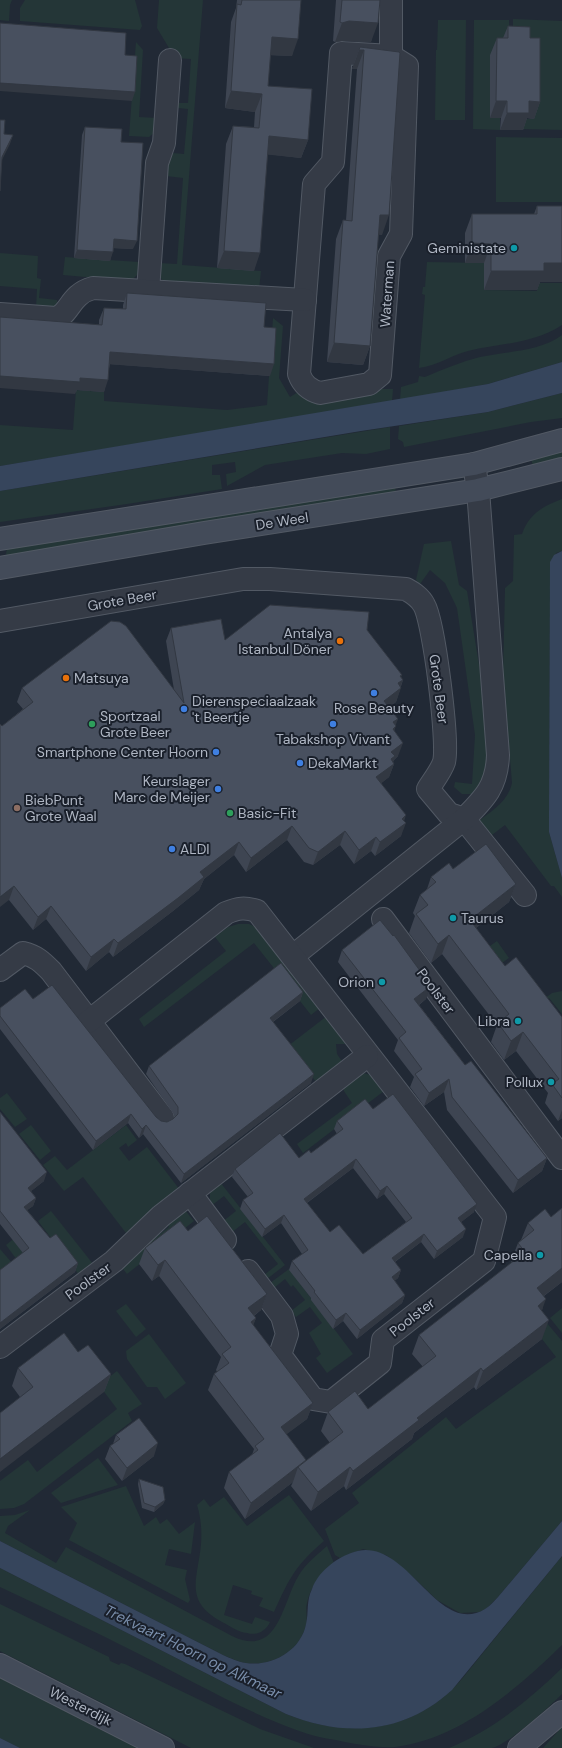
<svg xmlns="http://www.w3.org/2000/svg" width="562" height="1748" viewBox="0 0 562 1748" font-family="'DM Sans',sans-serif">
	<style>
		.green { fill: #243637 }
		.water { fill: #36455c }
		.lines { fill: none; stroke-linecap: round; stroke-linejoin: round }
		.street-casing { stroke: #525964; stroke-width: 24 }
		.secondary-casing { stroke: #525964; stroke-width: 24 }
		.street { stroke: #353b46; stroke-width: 22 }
		.secondary { stroke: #434b59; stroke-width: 22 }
		.wall { fill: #3e4552; fill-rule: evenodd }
		.shaded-wall { fill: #323842 }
		.building { fill: #48505f; stroke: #323842; fill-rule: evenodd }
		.culture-dot { fill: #0f9aa8; stroke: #1a202b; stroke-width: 1.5 }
		.food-dot { fill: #e8710a; stroke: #1a202b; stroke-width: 1.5 }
		.shop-dot { fill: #3f7fe0; stroke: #1a202b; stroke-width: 1.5 }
		.leisure-dot { fill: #2e9e5b; stroke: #1a202b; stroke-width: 1.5 }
		.education-dot { fill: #8d6e63; stroke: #1a202b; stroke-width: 1.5 }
		.labels { text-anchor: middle; stroke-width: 4; stroke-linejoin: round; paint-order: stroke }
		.poi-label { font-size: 14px; fill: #afb6c3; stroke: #1a202b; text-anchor: end }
		.street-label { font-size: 14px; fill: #afb6c3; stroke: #1a202b }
		.water-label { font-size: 15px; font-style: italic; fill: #798daa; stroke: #1a202b }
	</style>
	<rect width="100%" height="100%" fill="#212935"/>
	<g class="green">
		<polygon points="0,0 12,0 10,5 9,21 0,20"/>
		<polygon points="25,0 135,0 142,26 140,30 20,21 20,8"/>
		<polygon points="159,0 203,0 182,265 261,271 259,290 165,283 158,275 159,263 177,264 183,178 166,176 167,156 173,153 184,154 188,109 178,108 178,103 188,103 191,59 175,58 157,28"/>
		<polygon points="513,19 562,21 562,130 523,129 523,119 533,119 513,42"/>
		<polygon points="438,20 466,20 465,120 435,120 436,50 437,50"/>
		<polygon points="474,20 509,20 510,43 490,55 490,118 500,118 500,130 473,129"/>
		<polygon points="136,42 143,50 139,117 157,118 157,130 149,137 129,136"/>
		<polygon points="496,137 562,138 562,202 496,202"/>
		<polygon points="0,253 38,256 37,278 41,279 39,298 57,300 57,303 52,308 36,308 37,289 0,286"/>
		<polygon points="65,257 139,262 139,273 131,281 63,275"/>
		<path d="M427 262 484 263V290L537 291V283H562V325C533 344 501 343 468 351 452 355 437 366 419 368L425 295 422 294 423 287H425Z"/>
		<polygon points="273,318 283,326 279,378 290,397 298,392 380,389 393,389 392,402 0,466 0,425 73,430 76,390 104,392 104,401 227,410 267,405"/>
		<path d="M562 335V362L488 384 400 400 401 387 418 382 419 376 425 377C443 369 461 362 480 357 507 351 539 352 562 335Z"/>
		<polygon points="562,393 562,418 531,422 404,447 403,442 398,439 399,426 488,412"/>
		<polygon points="390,427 390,449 366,454 342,453 265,465 227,486 226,474 236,472 235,462 212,465 212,475 220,475 222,489 127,504 0,522 0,491"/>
		<polygon points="562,448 562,463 534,470 530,455"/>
		<polygon points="395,483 396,495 8,557 6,554 7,548"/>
		<path d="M562 499V551L556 553 550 588 549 818V832L562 878V897L554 886H551L505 825 488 838 476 823C490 812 508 802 512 783L503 675 505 588 513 581 514 535 522 534C529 514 543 506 562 499Z"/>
		<polygon points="451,541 459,585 467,591 482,683 486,737 487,761 479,790 473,794 462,794 454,787 455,782 472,784 475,735 457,608 445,583 430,570 420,584 416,580 424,544"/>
		<polygon points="238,924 249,924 256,927 321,1007 311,1015 254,943 144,1027 139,1019 226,951 215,937 228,927"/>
		<polygon points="497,941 509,958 492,970 480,953"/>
		<polygon points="562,991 562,1014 549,998 539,1006 537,1004 552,993"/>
		<polygon points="327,1016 348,1044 336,1044 337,1054 343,1063 317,1083 288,1046"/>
		<polygon points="360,1072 374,1076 384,1091 303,1153 297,1144 352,1103 344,1091 344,1085"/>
		<polygon points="7,1093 27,1119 15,1127 0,1109 0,1098"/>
		<polygon points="31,1125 51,1151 40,1160 19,1134"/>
		<polygon points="126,1125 137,1140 128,1147 126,1143 119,1148 129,1161 147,1147 180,1190 126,1233 83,1177 64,1191 43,1165 55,1156 67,1170"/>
		<polygon points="220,1182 285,1265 267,1279 264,1275 278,1264 245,1222 231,1233 222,1222 236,1211 224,1196 211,1206 210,1205 210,1190"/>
		<polygon points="183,1208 194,1221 127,1274 120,1265 169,1227 166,1222"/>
		<polygon points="51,1211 97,1269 83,1280 38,1221"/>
		<polygon points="32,1224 44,1240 17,1260 6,1245"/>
		<polygon points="0,1249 13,1264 0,1274"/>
		<polygon points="289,1269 353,1354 327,1373 316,1358 321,1354 309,1333 322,1323 310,1307 296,1317 291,1311 305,1300 293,1285 291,1287 285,1279 274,1288 270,1283"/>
		<polygon points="126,1304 146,1329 136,1337 116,1311"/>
		<polygon points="562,1308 562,1333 550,1318"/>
		<polygon points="541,1316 562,1341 562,1521 498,1597 487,1608 480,1612 460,1613 437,1600 413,1577 386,1555 363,1549 340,1558 335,1555 325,1529 359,1503 352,1493 446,1417 456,1429 556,1357 531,1325"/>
		<polygon points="149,1334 186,1383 165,1399 157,1387 147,1387 127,1359 126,1351"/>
		<polygon points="117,1371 142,1404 128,1413 132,1421 24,1504 14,1508 0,1509 0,1481 28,1460 37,1472 117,1409 99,1385"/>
		<polygon points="98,1458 118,1485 61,1503 51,1493"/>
		<polygon points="126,1486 144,1526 156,1517 160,1524 167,1519 179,1534 195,1522 191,1554 169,1549 165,1565 187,1570 185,1579 190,1600 188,1603 69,1540 77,1523 61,1507"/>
		<path d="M289 1495 324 1541C295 1566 290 1577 274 1612L259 1606 263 1598 251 1594 252 1591 233 1585 224 1615 252 1624 255 1617 270 1622C266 1631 257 1636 247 1633 238 1632 230 1626 222 1622 183 1601 198 1579 201 1544 202 1531 201 1518 197 1505L204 1499 210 1507 224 1497 247 1526Z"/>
		<path d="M30 1510 8 1526 5 1533 56 1563 66 1547 232 1636C279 1659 282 1602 299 1575 306 1563 317 1555 327 1546L334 1563C321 1572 310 1588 307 1603 305 1610 308 1618 306 1625 300 1651 272 1667 246 1663 238 1662 231 1658 223 1655L0 1541V1516L15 1515Z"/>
		<path d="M562 1556V1645C517 1689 460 1739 395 1747 378 1748 361 1745 345 1742 333 1739 320 1738 308 1734 248 1714 193 1681 137 1653 92 1630 46 1609 0 1587V1568L286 1714C348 1739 414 1733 461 1680Z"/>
		<polygon points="0,1604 109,1657 110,1661 119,1665 121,1663 125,1664 260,1729 314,1748 191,1748 0,1651"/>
		<path d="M562 1668V1694C549 1707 509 1744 492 1748 481 1748 461 1748 449 1748 492 1731 529 1700 562 1668Z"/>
		<polygon points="0,1678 137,1748 20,1748 0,1738"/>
		<polygon points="562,1727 562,1748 543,1748"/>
	</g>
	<g class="water">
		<polygon points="562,362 562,393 488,412 361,431 0,491 0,466 488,384"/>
		<polygon points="562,551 562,878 549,832 549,818 550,562 554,555"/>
		<path d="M562 1521V1556L452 1690C404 1734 345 1738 286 1714L0 1568V1541L223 1655C230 1658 238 1662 246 1663 271 1667 301 1651 306 1624 309 1612 306 1601 312 1589 318 1572 335 1559 351 1553 406 1531 436 1639 485 1609 490 1606 494 1601 498 1597Z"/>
		<polygon points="0,1738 20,1748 0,1748"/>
	</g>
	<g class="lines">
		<g class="street-casing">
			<g id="street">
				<path d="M341 53 391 56 407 66 401 234 389 256 380 375 369 384 320 393C309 390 303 385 299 374L314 184 333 162Z"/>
				<polyline points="391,56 391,0"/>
				<polyline points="148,291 157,163 164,143 170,60"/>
				<path d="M0 314 56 318C70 314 70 294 93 288L305 300"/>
				<path d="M0 621 243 579H270L406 589C413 593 420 597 424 605 434 622 449 743 444 762 441 771 433 781 428 789L449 814 464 819"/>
				<polyline points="464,819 525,895"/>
				<polyline points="383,919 562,1158"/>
				<path d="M293 956 464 819C485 798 497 786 498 755L478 490 474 464"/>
				<path d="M0 970 23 953C36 956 42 962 51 971L163 1118"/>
				<path d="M88 1022 226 913C238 908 245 907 257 911L495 1217 484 1261 383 1340 380 1363 331 1402 313 1399 280 1355 287 1334 282 1316 248 1271"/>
				<polyline points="190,1193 225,1240"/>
				<polyline points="0,1347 114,1261 161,1216 367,1056"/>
			</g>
		</g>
		<g class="secondary-casing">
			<g id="secondary">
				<polyline points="0,539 474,464 562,440"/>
				<polyline points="0,568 204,533 478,490 562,469"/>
				<polyline points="0,1665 163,1748"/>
				<polyline points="519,1748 562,1712"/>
			</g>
		</g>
		<use href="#street" class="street"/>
		<use href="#secondary" class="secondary"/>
	</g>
	<g class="wall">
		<polygon points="237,0 301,0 292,56 270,55 268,86 308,140 301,158 267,154 254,271 217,268 226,144 233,126 254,127 255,112 225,108 231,22 236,8"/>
		<polygon points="336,0 380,0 371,42 342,41 335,42 333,41"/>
		<polygon points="508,26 530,38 540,102 534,119 527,118 523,130 500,130 501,118 490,118 490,55 497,38 503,38"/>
		<polygon points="360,47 399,52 382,235 378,234 370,346 363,365 327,362 336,239 343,220 346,220 357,69 352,69 353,66"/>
		<polygon points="85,127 121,142 133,249 113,248 110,261 74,258 82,135"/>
		<polygon points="537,206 562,206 562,282 540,282 537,290 484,290 484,263 465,263 465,233 472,214 534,214"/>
		<polygon points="127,293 264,327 270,376 110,364 104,392 77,390 75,394 99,324 99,320 104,308 123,309 123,305"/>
		<polygon points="171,628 225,640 367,630 403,680 396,702 389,707 395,725 394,731 398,756 394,760 393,762 394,764 389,777 381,783 404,821 401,836 375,856 371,851 354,864 340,845 313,865 304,862 287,840 246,872 234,855 204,879 199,890 173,911 113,957 109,952 86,971 46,919 33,930 9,900 2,726 23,709 17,702 22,688 174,690 166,641"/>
		<polygon points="453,869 516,884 509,902 476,928 505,966 562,1017 562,1118 558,1121 545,1103 548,1093 516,1051 504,1060 491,1042 497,1025 442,954 431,963 409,933 415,916 413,913 420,895 427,889 431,877"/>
		<polygon points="342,950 426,999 419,1005 465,1065 547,1158 542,1171 513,1193 447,1110 444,1092 424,1106 410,1087 414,1077 394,1051 398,1040 338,962"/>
		<polygon points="303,992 300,1001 273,1022 311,1083 181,1183 143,1134 139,1138 128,1123 93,1150 0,1029 0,1008 33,999 156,1117 161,1121 167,1122 173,1119 175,1116 146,1074 149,1066"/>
		<path d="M373 1109 474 1212 461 1222 463 1237 434 1259 421 1242 395 1262 401 1270 398 1278 394 1281 405 1295 402 1303 357 1339 343 1321 333 1329 311 1300V1298L289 1270 292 1261 302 1254 281 1223 262 1237 240 1209 243 1200 248 1197 232 1177 235 1169 299 1158 311 1153 337 1134 334 1129 337 1121ZM353 1168 377 1199 384 1194 406 1222 363 1254 330 1232 307 1203Z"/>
		<polygon points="0,1112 44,1181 31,1191 36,1198 33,1206 27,1210 50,1238 78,1263 75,1272 0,1329 0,1270 23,1253 0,1224"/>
		<polygon points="562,1208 562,1282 544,1296 542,1311 542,1339 476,1390 474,1387 414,1433 412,1439 346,1490 344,1486 311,1511 291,1486 293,1482 245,1519 224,1488 229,1472 252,1455 254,1449 208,1390 214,1374 217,1372 216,1370 221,1357 159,1276 152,1281 139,1264 145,1248 188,1231 267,1294 261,1310 254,1316 256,1318 253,1325 313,1403 307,1419 286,1434 306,1461 330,1443 321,1431 328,1412 368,1409 423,1367 412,1354 419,1335 512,1263 511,1261 518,1243 521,1240 528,1223 551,1217"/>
		<polygon points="78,1352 111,1374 104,1392 20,1397 12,1386 18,1368"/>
		<polygon points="116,1435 154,1456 122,1481 105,1459 110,1446 113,1444"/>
		<polygon points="139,1479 165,1500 163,1504 154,1512 142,1508 138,1484"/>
	</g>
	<g class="shaded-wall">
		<polygon points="349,21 378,23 371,42 342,41 335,42 342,23"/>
		<polygon points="272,37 298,39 292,56 265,55"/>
		<polygon points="359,50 364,50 357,69 352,69"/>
		<polygon points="0,83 135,92 132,101 0,91"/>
		<polygon points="231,91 262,94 255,112 225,108"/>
		<polygon points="496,101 507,101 501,118 490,118"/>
		<polygon points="529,101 540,102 534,119 527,118 523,130 500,130 507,113"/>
		<polygon points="13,135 10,144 0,164 2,157"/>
		<polygon points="269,136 308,140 301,158 262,154"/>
		<polygon points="380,215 389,215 382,235 373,234"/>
		<polygon points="114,239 137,241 133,249 111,248"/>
		<polygon points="472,243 491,244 484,263 465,263"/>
		<polygon points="77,250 113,252 110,261 74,258"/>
		<polygon points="224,251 260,253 254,271 217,268"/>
		<polygon points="544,263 562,263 562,282 540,282 537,290 484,290 491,271"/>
		<polygon points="334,343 370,346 363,365 327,362"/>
		<polygon points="110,352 274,364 270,376 106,364"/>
		<polygon points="0,376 80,378 108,380 104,392 77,390 75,394 0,388"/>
		<polygon points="402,675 399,682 403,680 399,690 401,688 396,702 379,715 384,701 400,676"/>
		<polygon points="398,719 395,727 396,726 391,739 393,722"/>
		<polygon points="403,743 398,756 394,760 391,765 394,764 389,777 372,791 376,777 391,752"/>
		<polygon points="406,815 403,825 406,823 401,836 375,856 380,842 402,819"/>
		<polygon points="292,826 287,840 246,872 251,858"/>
		<polygon points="345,831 340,845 313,865 318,852"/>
		<polygon points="376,837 371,851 354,864 359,850"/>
		<polygon points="239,842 234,855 204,879 199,890 173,911 113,957 118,943 200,872"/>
		<polygon points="516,884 509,902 463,938 470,920"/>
		<polygon points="14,886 9,900 0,907 0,897"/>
		<polygon points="51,906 46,919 33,930 38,917"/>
		<polygon points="449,935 442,954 431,963 438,944"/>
		<polygon points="114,939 109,952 86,971 91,957"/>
		<polygon points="431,986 426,999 409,1012 414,999"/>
		<polygon points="303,992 300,1001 267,1026 270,1018"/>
		<polygon points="523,1032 516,1051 504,1060 511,1041"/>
		<polygon points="314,1074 311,1083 181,1183 184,1174"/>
		<polygon points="449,1079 444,1092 424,1106 429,1093"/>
		<polygon points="562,1110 562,1118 558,1121"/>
		<polygon points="131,1114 128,1123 93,1150 96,1141"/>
		<polygon points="146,1125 143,1134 139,1138 142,1129"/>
		<polygon points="547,1158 542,1171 513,1193 518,1180"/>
		<polygon points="356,1159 353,1168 301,1207 304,1199"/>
		<polygon points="47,1172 44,1181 25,1196 28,1188"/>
		<polygon points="387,1186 384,1194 377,1199 380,1191"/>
		<polygon points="36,1198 33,1206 21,1215 24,1207"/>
		<polygon points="477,1204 474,1212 455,1227 458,1218"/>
		<polygon points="284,1215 281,1223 262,1237 265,1229"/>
		<polygon points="466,1229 463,1237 434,1259 437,1251"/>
		<polygon points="424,1234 421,1242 389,1266 392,1258"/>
		<polygon points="165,1260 159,1276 152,1281 158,1265"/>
		<polygon points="78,1263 75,1272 0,1329 0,1323"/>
		<polygon points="562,1268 562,1282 530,1306 537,1288"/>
		<polygon points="401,1270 398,1278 389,1286 392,1277"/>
		<polygon points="267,1294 261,1310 242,1324 248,1308"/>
		<polygon points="405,1295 402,1303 357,1339 360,1330"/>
		<polygon points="546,1299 539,1318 538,1306"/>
		<polygon points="346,1313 343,1321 333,1329 336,1320"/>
		<polygon points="256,1318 250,1334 251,1322"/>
		<polygon points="549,1320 542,1339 476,1390 483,1371"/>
		<polygon points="481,1368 474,1387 414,1433 412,1439 346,1490 353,1471 417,1418"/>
		<polygon points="111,1374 104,1392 0,1472 0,1459"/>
		<polygon points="313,1403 307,1419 275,1443 281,1427"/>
		<polygon points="158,1443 154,1456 122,1481 127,1468"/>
		<polygon points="306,1460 298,1467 293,1482 245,1519 251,1503"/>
		<polygon points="350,1467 344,1486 311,1511 318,1492"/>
		<polygon points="165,1500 163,1504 154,1512 155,1507"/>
	</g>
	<g class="building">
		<polygon points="242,0 301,0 298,39 272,37 268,86 312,89 308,140 269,136 260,253 224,251 233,126 259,128 262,94 231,91 237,4 241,5"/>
		<polygon points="342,0 380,0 378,23 349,21 342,23 340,22"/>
		<polygon points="0,23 126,33 125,55 137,56 135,92 0,83"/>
		<polygon points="508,26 530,27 530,38 540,38 540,102 529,101 529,113 507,113 507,101 496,101 497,38 508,38"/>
		<polygon points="360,47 399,52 400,53 389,215 380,215 370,346 334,343 343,220 352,221 364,50 359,50"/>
		<polygon points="0,120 5,120 4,134 13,135 2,157 0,191"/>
		<polygon points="85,127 122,129 121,142 143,143 137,241 114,239 113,252 77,250"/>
		<polygon points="537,206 562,206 562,263 544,263 544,271 491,271 491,244 472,243 472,214 537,214"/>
		<polygon points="127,293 266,303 264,327 276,328 274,364 110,352 108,380 80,378 80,382 0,376 0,317 102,325 104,308 126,309"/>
		<polygon points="270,605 369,612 367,630 402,675 400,676 403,680 398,683 401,688 384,701 398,719 393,722 396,726 393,729 403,743 391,752 395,756 391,759 394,764 376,777 406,815 402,819 406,823 380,842 376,837 359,850 345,831 318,852 309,848 292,826 251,858 239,842 200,872 204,877 178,898 118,943 114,939 91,957 51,906 38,917 14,886 0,897 0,724 2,726 33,702 22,688 111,621 120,622 126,626 184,703 171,628 221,619 225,640"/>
		<polygon points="486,844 516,884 470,920 505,966 516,957 562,1017 562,1098 552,1084 559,1079 523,1032 511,1041 498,1023 509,1014 449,935 438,944 416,914 428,905 420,895 436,882 431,877 449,863 453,869"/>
		<polygon points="380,920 393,936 394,935 431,986 414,999 465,1065 471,1061 547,1158 518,1180 452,1097 449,1079 429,1093 415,1074 422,1069 399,1038 406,1032 342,950"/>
		<polygon points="281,963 303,992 270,1018 314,1074 184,1174 146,1125 142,1129 131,1114 96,1141 0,1016 0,1008 25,989 33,999 52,985 156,1117 161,1121 167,1122 173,1119 178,1114 178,1107 149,1066"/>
		<path d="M393 1094 477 1204 458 1218 466 1229 437 1251 424 1234 392 1258 401 1270 392 1277 405 1295 360 1330 346 1313 336 1320 314 1292 315 1291 292 1261 308 1250 284 1215 265 1229 243 1200 253 1193 235 1169 280 1133 299 1158 309 1150 311 1153 343 1129 337 1121 365 1099 373 1109ZM356 1159 380 1191 387 1186 412 1218 363 1254 339 1225 330 1232 304 1199Z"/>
		<polygon points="0,1112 47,1172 28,1188 36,1198 24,1207 50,1238 56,1234 78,1263 0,1323 0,1270 29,1248 0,1211"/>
		<polygon points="562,1208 562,1268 537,1288 546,1299 538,1306 549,1320 483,1371 481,1368 417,1418 419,1420 353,1471 350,1467 318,1492 298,1467 343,1432 328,1412 355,1391 368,1409 436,1356 419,1335 525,1252 518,1243 534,1230 528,1223 545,1209 551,1217"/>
		<polygon points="207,1216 267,1294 248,1308 256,1318 251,1322 313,1403 281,1427 306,1460 251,1503 229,1472 258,1450 255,1446 264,1439 214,1374 229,1363 222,1354 231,1347 165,1260 158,1265 145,1248 180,1221 188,1231"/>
		<polygon points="64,1333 78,1352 88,1345 111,1374 0,1459 0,1413 33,1387 18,1368"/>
		<polygon points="139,1418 158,1443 127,1468 110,1446 120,1439 116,1435"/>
		<polygon points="139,1479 163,1487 165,1500 155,1507 144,1503"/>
	</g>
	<g class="culture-dot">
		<circle cx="514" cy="248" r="4"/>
		<circle cx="453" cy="918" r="4"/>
		<circle cx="382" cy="982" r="4"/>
		<circle cx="518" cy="1021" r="4"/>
		<circle cx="551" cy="1082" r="4"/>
		<circle cx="540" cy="1255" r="4"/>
	</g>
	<g class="food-dot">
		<circle cx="340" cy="641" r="4"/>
		<circle cx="66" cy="678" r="4"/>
	</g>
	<g class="shop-dot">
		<circle cx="374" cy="693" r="4"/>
		<circle cx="184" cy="709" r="4"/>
		<circle cx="333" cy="724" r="4"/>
		<circle cx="216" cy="752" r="4"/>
		<circle cx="300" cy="763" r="4"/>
		<circle cx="218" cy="789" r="4"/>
		<circle cx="172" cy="849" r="4"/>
	</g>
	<g class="leisure-dot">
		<circle cx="92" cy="724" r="4"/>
		<circle cx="230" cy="813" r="4"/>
	</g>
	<circle class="education-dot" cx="17" cy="808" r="4"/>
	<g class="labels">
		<g class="poi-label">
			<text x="506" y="253">Geministate</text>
			<text x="332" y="638">Antalya<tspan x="332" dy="16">Istanbul Döner</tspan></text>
			<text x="74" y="683" text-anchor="start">Matsuya</text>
			<text x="192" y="706" text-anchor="start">Dierenspeciaalzaak<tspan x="192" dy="16">'t Beertje</tspan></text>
			<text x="374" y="713" text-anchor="middle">Rose Beauty</text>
			<text x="100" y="721" text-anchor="start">Sportzaal<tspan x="100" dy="16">Grote Beer</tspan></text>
			<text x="333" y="744" text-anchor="middle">Tabakshop Vivant</text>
			<text x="208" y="757">Smartphone Center Hoorn</text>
			<text x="308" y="768" text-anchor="start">DekaMarkt</text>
			<text x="210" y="786">Keurslager<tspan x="210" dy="16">Marc de Meijer</tspan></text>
			<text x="25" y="805" text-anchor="start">BiebPunt<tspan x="25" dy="16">Grote Waal</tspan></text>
			<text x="238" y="818" text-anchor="start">Basic-Fit</text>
			<text x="180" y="854" text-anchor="start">ALDI</text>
			<text x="461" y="923" text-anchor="start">Taurus</text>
			<text x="374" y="987">Orion</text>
			<text x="510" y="1026">Libra</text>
			<text x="543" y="1087">Pollux</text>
			<text x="532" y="1260">Capella</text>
		</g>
		<g class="street-label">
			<text transform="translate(387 294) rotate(-86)" y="5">Waterman</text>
			<text transform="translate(282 521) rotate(-9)" y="5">De Weel</text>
			<text transform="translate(122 600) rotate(-10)" y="5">Grote Beer</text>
			<text transform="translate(439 689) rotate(82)" y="5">Grote Beer</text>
			<text transform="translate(436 991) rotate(53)" y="5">Poolster</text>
			<text transform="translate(88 1281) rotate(-36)" y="5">Poolster</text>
			<text transform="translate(412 1317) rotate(-38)" y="5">Poolster</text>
			<text transform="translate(81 1706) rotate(27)" y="5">Westerdijk</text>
		</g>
		<g class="water-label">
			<text transform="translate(193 1652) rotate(26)" y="5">Trekvaart Hoorn op Alkmaar</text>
		</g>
	</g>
</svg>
